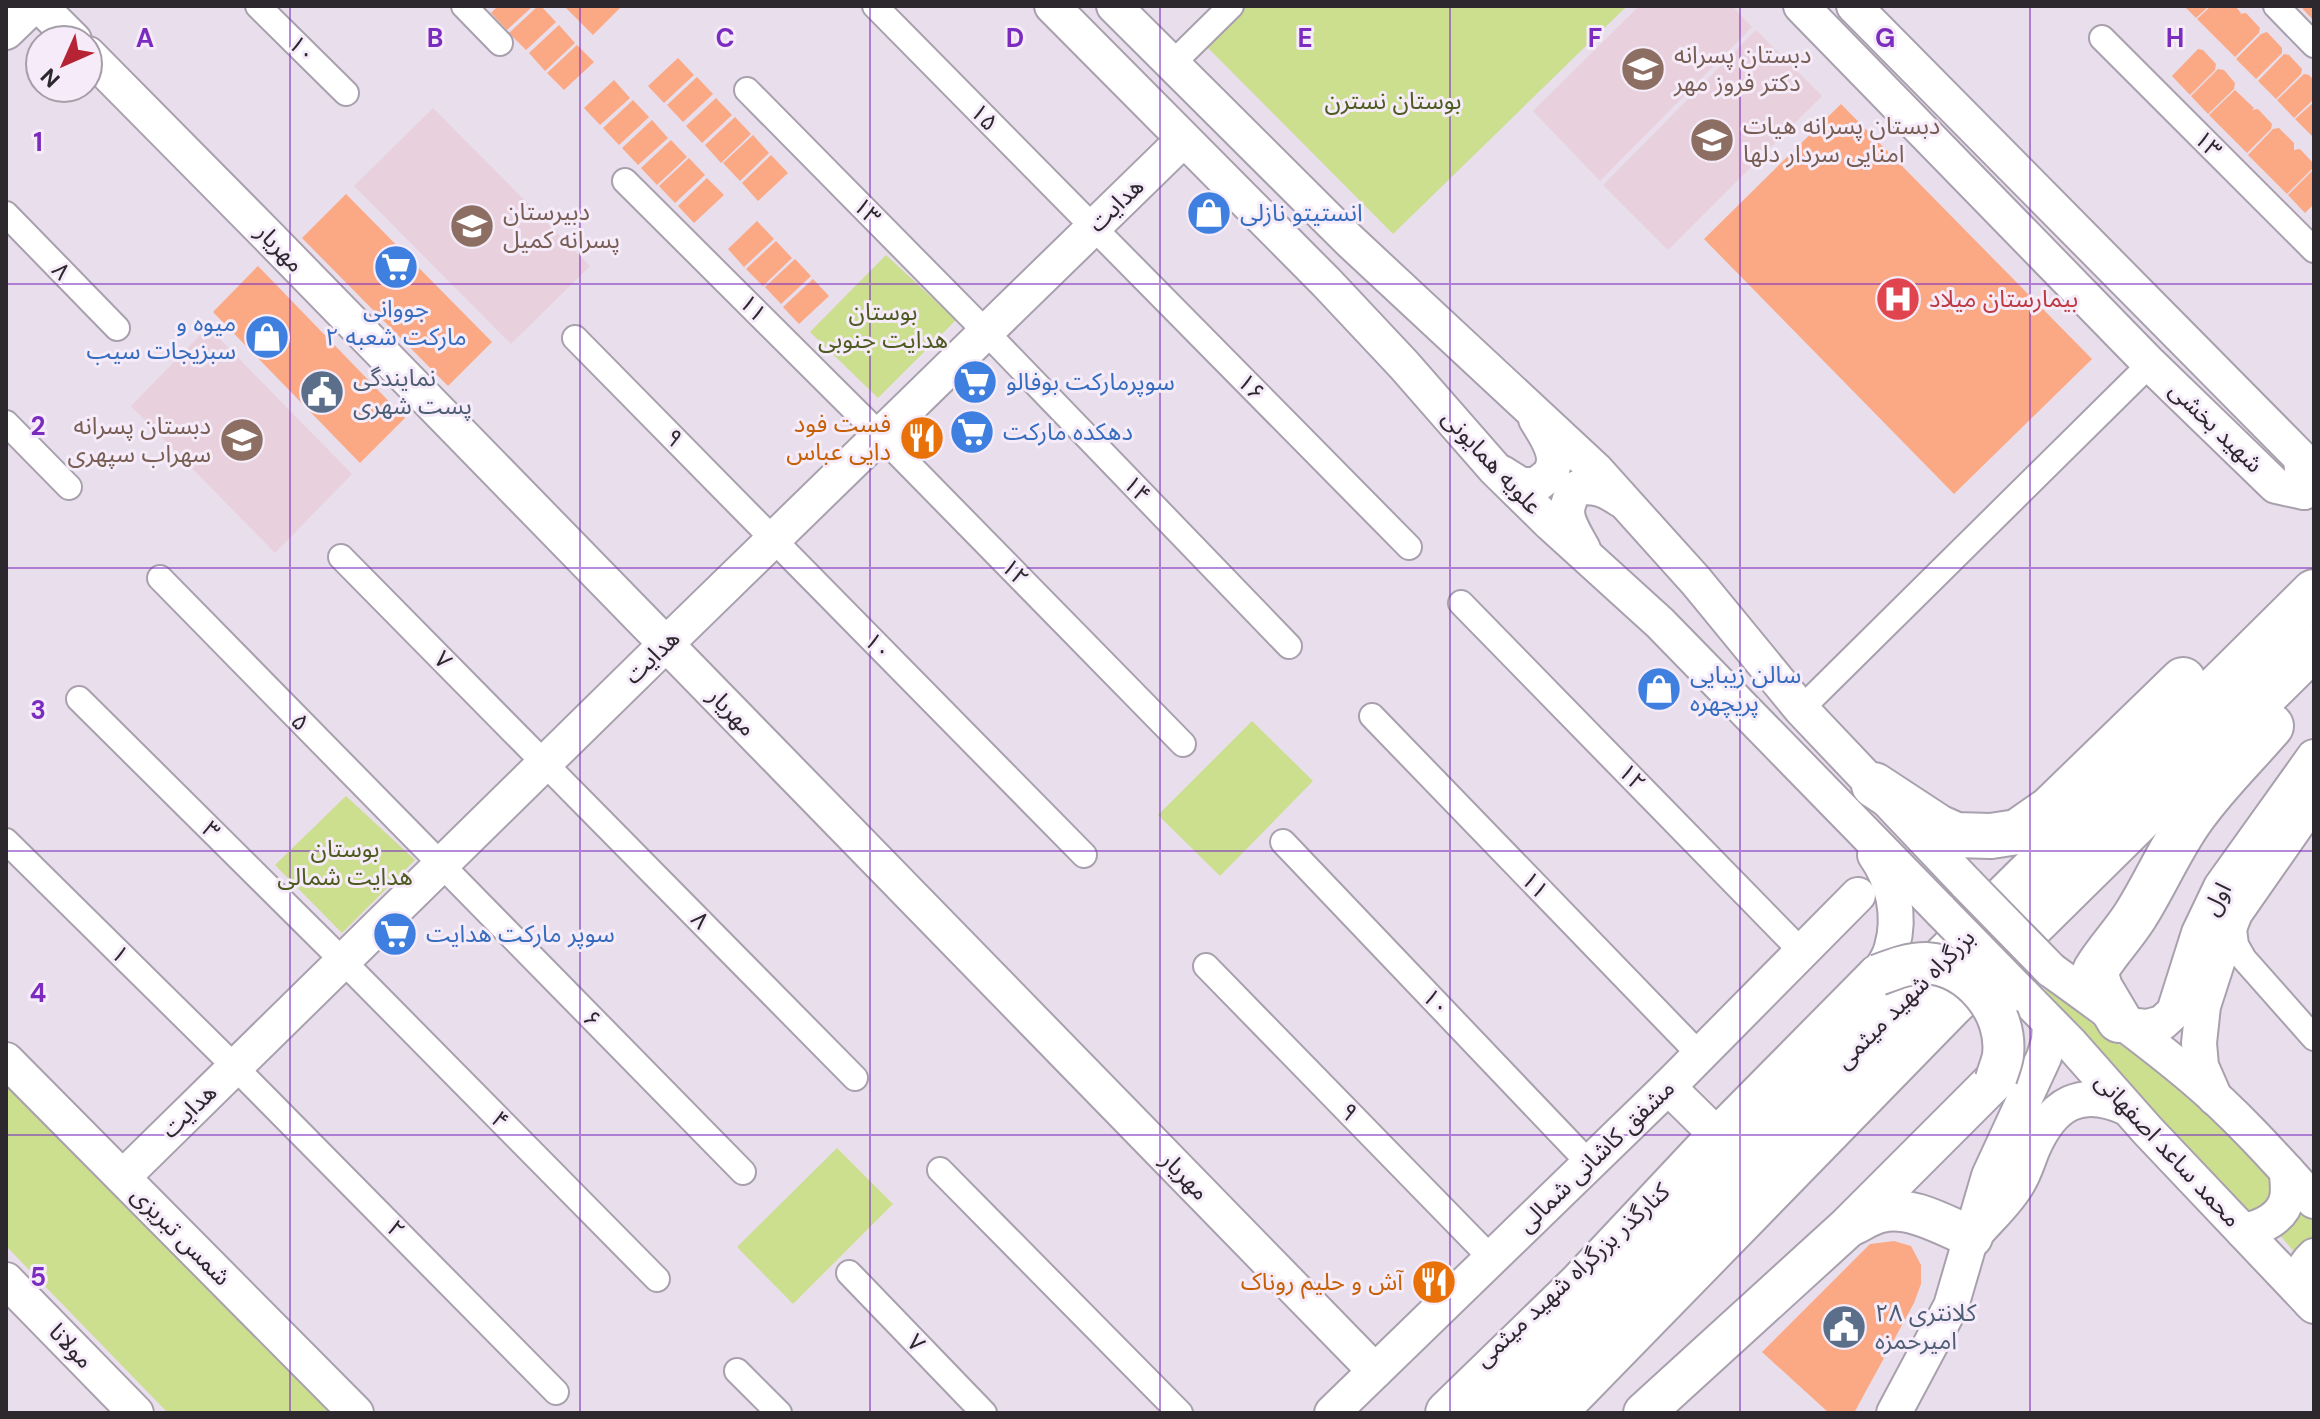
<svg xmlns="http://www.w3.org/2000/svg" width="2320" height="1419" viewBox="0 0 2320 1419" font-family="'DM Sans','Noto Sans Arabic',sans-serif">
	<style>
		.education { fill: #e8d1dc }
		.green { fill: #cbdf8f }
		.building { fill: #fba984 }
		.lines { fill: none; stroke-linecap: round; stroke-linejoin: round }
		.street-casing { stroke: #a9a0ae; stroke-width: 28 }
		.secondary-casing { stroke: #a9a0ae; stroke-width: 38 }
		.primary-casing { stroke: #a9a0ae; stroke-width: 44 }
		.highway-casing { stroke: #a9a0ae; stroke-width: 48 }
		.street { stroke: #fff; stroke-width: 24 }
		.secondary { stroke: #fff; stroke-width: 34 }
		.primary { stroke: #fff; stroke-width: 40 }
		.highway { stroke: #fff; stroke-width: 44 }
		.secondary-bridge-casing { stroke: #a9a0ae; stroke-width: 38; stroke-linecap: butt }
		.primary-bridge-casing { stroke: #a9a0ae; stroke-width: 44; stroke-linecap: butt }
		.secondary-bridge { stroke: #fff; stroke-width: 34 }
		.primary-bridge { stroke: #fff; stroke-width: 40 }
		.grid { fill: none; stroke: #7b2cbf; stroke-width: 2; stroke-opacity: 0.55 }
		.labels { text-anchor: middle; stroke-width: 6; stroke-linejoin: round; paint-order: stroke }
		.street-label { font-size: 24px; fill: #2c282e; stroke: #f5ebf9 }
		.education-label { font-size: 24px; fill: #785e54; stroke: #f5ebf9; text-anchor: start }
		.park-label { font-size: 24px; fill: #4e5b20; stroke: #f5ebf9 }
		.shop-label { font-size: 24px; fill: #366cbe; stroke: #f5ebf9; text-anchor: start }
		.health-label { font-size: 24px; fill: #be3a42; stroke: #f5ebf9; text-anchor: start }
		.service-label { font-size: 24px; fill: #4e5e75; stroke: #f5ebf9; text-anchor: start }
		.food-label { font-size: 24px; fill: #c56008; stroke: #f5ebf9; text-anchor: end }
		.grid-label { font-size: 26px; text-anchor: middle; font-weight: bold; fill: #7b2cbf; stroke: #f5ebf9; stroke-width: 6; stroke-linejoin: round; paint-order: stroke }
	</style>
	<rect width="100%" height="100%" fill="#e8deec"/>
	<g class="education">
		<polygon points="1639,6 1732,6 1752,27 1600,181 1533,111"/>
		<polygon points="1756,30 1822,96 1668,250 1603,185"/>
		<polygon points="433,108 590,266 511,344 354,186"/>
		<polygon points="208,327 352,474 275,553 131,406"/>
	</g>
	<g class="green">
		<polygon points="1242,6 1627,6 1393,234 1207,47"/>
		<polygon points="886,255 956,320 878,398 810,332"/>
		<polygon points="1252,721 1313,781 1220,876 1158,815"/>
		<polygon points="346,796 415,860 342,933 275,865"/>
		<polygon points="2048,987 2108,1037 2184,1086 2274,1180 2269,1203 2251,1212 2139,1099 2043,994"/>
		<polygon points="6,1082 331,1413 168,1413 6,1246"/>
		<polygon points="837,1148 893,1204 793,1304 737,1247"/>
		<polygon points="2299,1194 2314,1218 2314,1241 2296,1254 2278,1233"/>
	</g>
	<g class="building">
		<polygon points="498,6 533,6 507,30 491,13"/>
		<polygon points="538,6 541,6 556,22 526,50 509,33"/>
		<polygon points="564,6 622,6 593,35"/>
		<polygon points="2184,6 2209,6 2196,18"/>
		<polygon points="2211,6 2235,6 2241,13 2240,14 2246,13 2260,28 2259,33 2235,57 2197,19"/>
		<polygon points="2300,6 2314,6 2314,21"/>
		<polygon points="559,25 575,43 545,71 529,53"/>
		<polygon points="2267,32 2282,48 2282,53 2256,79 2236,59 2261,34"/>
		<polygon points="577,45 594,62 564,90 547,73"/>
		<polygon points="2198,49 2203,50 2216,64 2215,70 2190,95 2172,76"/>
		<polygon points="2284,54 2289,55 2302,69 2301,74 2276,99 2258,81"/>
		<polygon points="678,58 694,75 664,103 648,86"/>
		<polygon points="2218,69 2224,70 2235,83 2234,89 2208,114 2191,96"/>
		<polygon points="2304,74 2309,75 2314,80 2314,99 2294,118 2277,100"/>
		<polygon points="697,77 713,94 683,122 667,105"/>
		<polygon points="614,80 630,98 600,125 584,108"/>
		<polygon points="2235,90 2254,108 2252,110 2258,109 2272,124 2271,129 2247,153 2209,115"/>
		<polygon points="716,98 732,115 702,143 686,126"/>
		<polygon points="633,100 649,117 619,145 603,128"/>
		<polygon points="2314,102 2314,138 2295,119"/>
		<polygon points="1841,104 2092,359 1954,494 1704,239"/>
		<polygon points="735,117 751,134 721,163 705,145"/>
		<polygon points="652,120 668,138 638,165 622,148"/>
		<polygon points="2279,128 2294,143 2294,150 2300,149 2313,163 2312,169 2287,194 2248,155 2273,129"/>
		<polygon points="753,135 769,153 740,181 723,163"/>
		<polygon points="671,140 687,157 657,185 641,168"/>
		<polygon points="771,155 788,173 758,201 742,183"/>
		<polygon points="689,158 705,175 675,203 659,186"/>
		<polygon points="2314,169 2314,204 2305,213 2288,195"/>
		<polygon points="707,178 724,195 694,223 678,206"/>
		<polygon points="346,194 492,342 448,386 302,238"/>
		<polygon points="757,221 774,239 744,267 728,249"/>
		<polygon points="776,241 792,258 763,286 746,269"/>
		<polygon points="795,259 811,276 781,304 765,287"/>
		<polygon points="258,266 405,418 360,463 213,312"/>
		<polygon points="813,279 829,296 799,324 783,307"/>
		<polygon points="1894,1241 1911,1246 1921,1265 1921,1284 1914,1303 1854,1413 1829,1413 1762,1352 1870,1244"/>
	</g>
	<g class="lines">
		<g class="street-casing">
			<g id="street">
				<polyline points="258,6 346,93"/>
				<polyline points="464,6 500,43"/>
				<polyline points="875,6 1409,547"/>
				<polyline points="2276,6 2314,45"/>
				<polyline points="2102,38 2314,250"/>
				<polyline points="1172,64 1231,6"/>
				<polyline points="747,90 986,332 1289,646"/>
				<polyline points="625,181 880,435 1183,744"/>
				<polyline points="6,214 117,328"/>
				<polyline points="575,338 1084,855"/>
				<polyline points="6,423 69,487"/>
				<polyline points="341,557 855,1078"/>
				<polyline points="160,578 743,1172"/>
				<polyline points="1461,603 1802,952"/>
				<polyline points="79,699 343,961 657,1279"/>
				<polyline points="1801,709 2150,364"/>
				<polyline points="1372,716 1699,1054"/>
				<polyline points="6,841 235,1067 556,1392"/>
				<polyline points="1283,842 1589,1163"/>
				<polyline points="2233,921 2236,945 2244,959 2314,1038"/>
				<polyline points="1206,966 1491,1258"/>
				<polyline points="940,1170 1180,1413"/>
				<polyline points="849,1273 984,1413"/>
				<polyline points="737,1371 779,1413"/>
			</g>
		</g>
		<g class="secondary-casing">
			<g id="secondary">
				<polyline points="40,6 74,40"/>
				<polyline points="1052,6 1327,283 1404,365 1495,469 1551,524 1660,623 1941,911"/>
				<polyline points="1114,6 1350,241 1596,470 1696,581 1801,709 1967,884"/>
				<polyline points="1801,6 2150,364 2276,486 2304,492"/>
				<polyline points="1854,6 2301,458 2304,492"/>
				<polyline points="6,32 33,6"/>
				<polyline points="88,54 268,236 1375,1371"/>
				<path d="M1502 473 1521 485H1536C1541 481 1549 476 1551 471 1561 454 1544 433 1536 419"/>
				<path d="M1583 549C1570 525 1558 512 1577 488 1595 485 1606 490 1621 500"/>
				<path d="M1875 855C1893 880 1901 916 1892 947 1890 957 1883 966 1878 975"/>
				<path d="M2051 970C2100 1005 2148 1040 2193 1078 2237 1115 2276 1159 2314 1201"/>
				<polyline points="2022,994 2071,1044 2148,1131 2314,1306"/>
				<polyline points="2126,1025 2147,1027 2162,1023 2174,1012 2199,933 2221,887 2314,757"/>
				<polyline points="6,1060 356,1413"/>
				<polyline points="1668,1087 1719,1137"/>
				<polyline points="2215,1098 2201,1066 2199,1043 2203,1006 2224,941 2235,913 2314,800"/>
				<polyline points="123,1177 666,644 1183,140"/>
				<path d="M1978 1231C1991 1216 2008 1201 2018 1183 2025 1172 2028 1160 2033 1148 2053 1103 2081 1087 2127 1108"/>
				<path d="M2243 1231C2261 1228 2283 1218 2287 1198 2289 1190 2287 1179 2287 1171"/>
				<polyline points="6,1280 136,1413"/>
				<path d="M2310 1302C2302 1282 2296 1273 2314 1256"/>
				<polyline points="1332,1413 1668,1087 1858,895"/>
				<polyline points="1894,1413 1951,1306 1989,1176 2044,1057 2049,1041 2050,1023"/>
			</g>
		</g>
		<g class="primary-casing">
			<g id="primary">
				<polyline points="1696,1159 1878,975"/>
				<path d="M1852 1225C1861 1221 1871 1214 1881 1212 1911 1205 1945 1226 1972 1237"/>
				<polyline points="1644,1413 1848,1227 1996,1079"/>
			</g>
		</g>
		<g class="highway-casing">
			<g id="highway">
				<polyline points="1874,785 1938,827 1956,835 1991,836 2017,832 2050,809 2183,680"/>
				<path d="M2119 1020 2100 988 2095 971C2107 951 2123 935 2135 916 2156 883 2171 846 2194 815 2217 783 2246 755 2271 726"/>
				<polyline points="1448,1413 1580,1285 1719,1137"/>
				<polyline points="1502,1413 1929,973 2314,592"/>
				<polyline points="1553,1413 1950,1006 2314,647"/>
			</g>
		</g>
		<use href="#street" class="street"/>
		<use href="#secondary" class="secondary"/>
		<use href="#primary" class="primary"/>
		<use href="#highway" class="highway"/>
		<g class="secondary-bridge-casing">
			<g id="secondary-bridge">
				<polyline points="1967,884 2051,970"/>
				<polyline points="1941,911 2022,994"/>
			</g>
		</g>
		<g class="primary-bridge-casing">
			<path id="primary-bridge" d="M1878 975C1894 969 1909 963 1926 963 1971 966 2008 1011 2003 1055 2002 1063 1998 1071 1996 1079"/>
		</g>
		<use href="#secondary-bridge" class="secondary-bridge"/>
		<use href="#primary-bridge" class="primary-bridge"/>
	</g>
	<path class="grid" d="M290 6V1413M580 6V1413M870 6V1413M1160 6V1413M1450 6V1413M1740 6V1413M2030 6V1413M6 284H2314M6 568H2314M6 851H2314M6 1135H2314"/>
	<defs>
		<g id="school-disc" transform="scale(2.3)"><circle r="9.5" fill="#8d6e63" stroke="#f5ebf9"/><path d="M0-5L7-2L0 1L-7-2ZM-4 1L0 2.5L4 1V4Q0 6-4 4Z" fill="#fff"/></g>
		<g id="shop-disc" transform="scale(2.3)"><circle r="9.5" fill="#3f7fe0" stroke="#f5ebf9"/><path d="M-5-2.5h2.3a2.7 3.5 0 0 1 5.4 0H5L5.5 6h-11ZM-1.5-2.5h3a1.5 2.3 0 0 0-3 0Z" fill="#fff"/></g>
		<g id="supermarket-disc" transform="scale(2.3)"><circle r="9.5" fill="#3f7fe0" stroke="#f5ebf9"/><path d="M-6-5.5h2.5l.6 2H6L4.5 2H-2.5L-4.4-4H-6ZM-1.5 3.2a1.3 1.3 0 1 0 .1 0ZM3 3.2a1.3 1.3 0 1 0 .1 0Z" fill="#fff"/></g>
		<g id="hospital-disc" transform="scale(2.3)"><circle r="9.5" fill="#e0444e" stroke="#f5ebf9"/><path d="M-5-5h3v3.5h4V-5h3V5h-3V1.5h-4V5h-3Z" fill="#fff"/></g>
		<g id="civic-disc" transform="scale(2.3)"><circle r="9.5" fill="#5c6f8a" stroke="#f5ebf9"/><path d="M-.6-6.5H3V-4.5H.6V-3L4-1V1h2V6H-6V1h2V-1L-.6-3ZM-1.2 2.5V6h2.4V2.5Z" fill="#fff"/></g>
		<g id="restaurant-disc" transform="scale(2.3)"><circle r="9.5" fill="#e8710a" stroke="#f5ebf9"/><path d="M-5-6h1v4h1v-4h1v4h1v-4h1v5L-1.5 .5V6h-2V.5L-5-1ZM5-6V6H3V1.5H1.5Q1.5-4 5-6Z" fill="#fff"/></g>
	</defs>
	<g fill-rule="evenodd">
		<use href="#school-disc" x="1643" y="69"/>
		<use href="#school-disc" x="1712" y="140"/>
		<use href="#shop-disc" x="1209" y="213"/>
		<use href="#school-disc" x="472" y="226"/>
		<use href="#supermarket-disc" x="396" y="267"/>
		<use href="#hospital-disc" x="1898" y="299"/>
		<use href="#shop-disc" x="267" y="337"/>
		<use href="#supermarket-disc" x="975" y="382"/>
		<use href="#civic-disc" x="322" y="392"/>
		<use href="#supermarket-disc" x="972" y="432"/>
		<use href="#restaurant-disc" x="922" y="438"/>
		<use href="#school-disc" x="242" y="440"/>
		<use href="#shop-disc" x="1659" y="689"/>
		<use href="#supermarket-disc" x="395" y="934"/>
		<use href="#restaurant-disc" x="1434" y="1282"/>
		<use href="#civic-disc" x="1844" y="1327"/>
	</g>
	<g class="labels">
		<g class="street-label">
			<text transform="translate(302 49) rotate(45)" y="8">۱۰</text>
			<text transform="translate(984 117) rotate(45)" y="8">۱۵</text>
			<text transform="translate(2208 144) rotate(45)" y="8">۱۳</text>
			<text transform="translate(1116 205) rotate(-44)" y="8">هدایت</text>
			<text transform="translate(867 211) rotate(45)" y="8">۱۳</text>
			<text transform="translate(280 248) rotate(46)" y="8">مهریار</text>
			<text transform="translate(61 271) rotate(46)" y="8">۸</text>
			<text transform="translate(753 308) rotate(45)" y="8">۱۱</text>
			<text transform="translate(1251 387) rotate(45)" y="8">۱۶</text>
			<text transform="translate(2216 427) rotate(44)" y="8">شهید بخشی</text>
			<text transform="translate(674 438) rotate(45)" y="8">۹</text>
			<text transform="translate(1492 462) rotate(47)" y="8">علویه همایونی</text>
			<text transform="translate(1137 489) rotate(46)" y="8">۱۴</text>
			<text transform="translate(1015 572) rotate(45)" y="8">۱۲</text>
			<text transform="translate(878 646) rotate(45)" y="8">۱۰</text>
			<text transform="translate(652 657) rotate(-44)" y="8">هدایت</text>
			<text transform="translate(443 660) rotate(45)" y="8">۷</text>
			<text transform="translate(732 712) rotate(46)" y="8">مهریار</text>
			<text transform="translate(300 722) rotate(46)" y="8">۵</text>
			<text transform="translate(1632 777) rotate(46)" y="8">۱۲</text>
			<text transform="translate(211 830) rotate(45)" y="8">۳</text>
			<text transform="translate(1535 885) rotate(46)" y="8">۱۱</text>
			<text transform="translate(2217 899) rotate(-62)" y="8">اول</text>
			<text transform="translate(700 920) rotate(45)" y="8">۸</text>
			<text transform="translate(120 954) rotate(45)" y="8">۱</text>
			<text transform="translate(1905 999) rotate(-45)" y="8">بزرگراه شهید میثمی</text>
			<text transform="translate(1436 1002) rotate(46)" y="8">۱۰</text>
			<text transform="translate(592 1019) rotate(45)" y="8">۶</text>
			<text transform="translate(189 1111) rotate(-44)" y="8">هدایت</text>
			<text transform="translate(1349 1112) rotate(46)" y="8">۹</text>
			<text transform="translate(500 1120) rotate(45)" y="8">۴</text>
			<text transform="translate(2168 1150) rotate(47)" y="8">محمد ساعد اصفهانی</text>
			<text transform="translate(1596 1156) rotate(-44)" y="8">مشفق کاشانی شمالی</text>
			<text transform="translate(1185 1176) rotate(46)" y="8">مهریار</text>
			<text transform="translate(396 1229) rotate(45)" y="8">۲</text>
			<text transform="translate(181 1236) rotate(45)" y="8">شمس تبریزی</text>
			<text transform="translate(1572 1275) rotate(-43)" y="8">کنارگذر بزرگراه شهید میثمی</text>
			<text transform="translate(916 1343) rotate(46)" y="8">۷</text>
			<text transform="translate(71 1346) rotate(46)" y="8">مولانا</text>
		</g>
		<g class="education-label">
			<text x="1674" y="63">دبستان پسرانه<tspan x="1674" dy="28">دکتر فروز مهر</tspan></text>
			<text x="1743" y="134">دبستان پسرانه هیات<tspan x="1743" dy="28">امنایی سردار دلها</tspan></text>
			<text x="503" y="220">دبیرستان<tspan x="503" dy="28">پسرانه کمیل</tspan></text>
			<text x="211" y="434" text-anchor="end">دبستان پسرانه<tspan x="211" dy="28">سهراب سپهری</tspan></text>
		</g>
		<g class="park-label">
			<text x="1393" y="109">بوستان نسترن</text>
			<text x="883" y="320">بوستان<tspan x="883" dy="28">هدایت جنوبی</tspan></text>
			<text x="345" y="857">بوستان<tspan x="345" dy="28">هدایت شمالی</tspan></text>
		</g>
		<g class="shop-label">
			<text x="1240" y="221">انستیتو نازلی</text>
			<text x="396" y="317" text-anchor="middle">جووانی<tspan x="396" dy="28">مارکت شعبه ۲</tspan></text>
			<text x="236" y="331" text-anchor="end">میوه و<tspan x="236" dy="28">سبزیجات سیب</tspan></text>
			<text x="1006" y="390">سوپرمارکت بوفالو</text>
			<text x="1003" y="440">دهکده مارکت</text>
			<text x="1690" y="683">سالن زیبایی<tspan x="1690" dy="28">پریچهره</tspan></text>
			<text x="426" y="942">سوپر مارکت هدایت</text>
		</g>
		<g class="health-label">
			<text x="1929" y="307">بیمارستان میلاد</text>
		</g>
		<g class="service-label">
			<text x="353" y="386">نمایندگی<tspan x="353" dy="28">پست شهری</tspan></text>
			<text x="1875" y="1321">کلانتری ۲۸<tspan x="1875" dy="28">امیرحمزه</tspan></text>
		</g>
		<g class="food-label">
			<text x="891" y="432">فست فود<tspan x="891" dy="28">دایی عباس</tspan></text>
			<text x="1403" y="1290">آش و حلیم روناک</text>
		</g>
	</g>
	<g class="grid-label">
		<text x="145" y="47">A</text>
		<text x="435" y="47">B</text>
		<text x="725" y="47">C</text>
		<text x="1015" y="47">D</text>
		<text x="1305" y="47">E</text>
		<text x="1595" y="47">F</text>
		<text x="1885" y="47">G</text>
		<text x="2175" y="47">H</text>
		<text x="38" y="151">1</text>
		<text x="38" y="435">2</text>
		<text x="38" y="719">3</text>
		<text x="38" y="1002">4</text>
		<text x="38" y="1286">5</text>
	</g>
	<rect width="2320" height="1419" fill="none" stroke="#2c282e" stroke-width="16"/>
	<g transform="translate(64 64) rotate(225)"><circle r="38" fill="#f5ebf9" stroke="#a59da8" stroke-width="2"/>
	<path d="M0-6L14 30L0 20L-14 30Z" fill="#b52335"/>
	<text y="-12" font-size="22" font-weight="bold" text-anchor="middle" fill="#2c282e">N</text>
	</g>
</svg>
